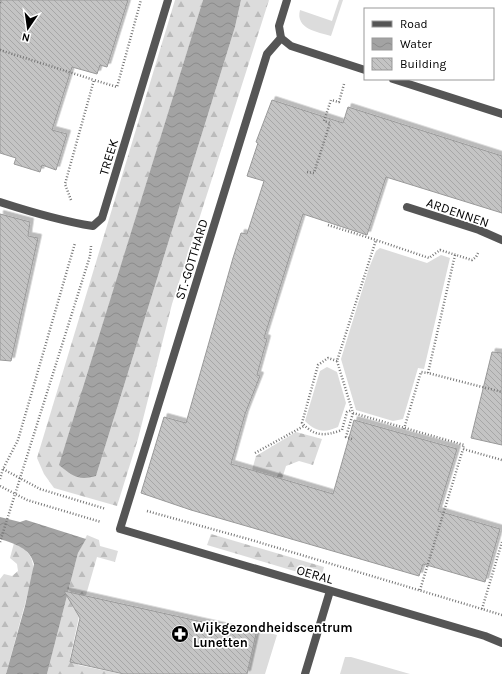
<svg xmlns="http://www.w3.org/2000/svg" width="502" height="674" viewBox="0 0 502 674" font-family="Karla,sans-serif">
	<style>
		.grass { fill: #dcdcdc }
		.forest { fill: url(#forest-firs) }
		.water { fill: url(#water-waves) }
		.building { fill: url(#building-back-hatch); stroke: #999; filter: url(#shadow) }
		.lines { fill: none; stroke-linecap: round; stroke-linejoin: round }
		.path { stroke: #777; stroke-width: 2.5; stroke-dasharray: 1 2; stroke-linecap: butt }
		.service { stroke: #555; stroke-width: 8 }
		.minor { stroke: #555; stroke-width: 8 }
		.labels { text-anchor: middle; stroke-width: 3.5; stroke-linejoin: round; paint-order: stroke }
		.street-label { font-size: 13px; fill: #000; stroke: #fff }
		.poi-label { font-size: 13px; font-weight: bold; fill: #000; stroke: #fff; text-anchor: start }
	</style>
	<defs>
		<pattern id="forest-firs" width="22" height="20" patternUnits="userSpaceOnUse"><rect width="22" height="20" fill="#dcdcdc"/><path d="M5 1l3.5 6h-7zM16 11l3.5 6h-7z" fill="#bbb"/></pattern>
		<pattern id="water-waves" width="16" height="10" patternUnits="userSpaceOnUse"><rect width="16" height="10" fill="#a3a3a3"/><path d="M0 5q4-4 8 0t8 0" fill="none" stroke="#8b8b8b"/></pattern>
		<pattern id="building-back-hatch" width="6" height="6" patternUnits="userSpaceOnUse"><rect width="6" height="6" fill="#c4c4c4"/><path d="M-1 5l2 2M0 0l6 6M5-1l2 2" fill="none" stroke="#a7a7a7"/></pattern>
		<filter id="shadow"><feDropShadow dx="3.5" dy="-3.5" stdDeviation="0" flood-color="#0004"/></filter>
	</defs>
	<rect width="100%" height="100%" fill="#fff"/>
	<g class="grass">
		<path d="M339 0H343L331 36C318 32 295 29 300 10L332 21Z"/>
		<polygon points="380,248 427,263 441,255 450,258 424,369 418,368 403,419 393,421 356,410 341,359 369,268 376,251"/>
		<path d="M327 367 337 372 346 403 338 427C324 433 316 432 305 421L320 371Z"/>
		<polygon points="247,627 277,635 265,674 247,674 256,634 246,632"/>
		<polygon points="345,657 351,657 410,674 340,674"/>
	</g>
	<g class="forest">
		<polygon points="175,0 203,0 105,318 96,476 235,27 241,0 269,0 172,304 138,439 117,506 54,488 44,474 37,458"/>
		<polygon points="296,432 322,439 313,465 299,461 286,466 282,479 252,470 256,456"/>
		<polygon points="211,534 324,567 321,579 207,545"/>
		<polygon points="87,535 99,540 100,546 118,551 115,562 97,557 86,595 79,595 72,605 74,609 80,612 70,658 79,661 78,665 122,674 47,674 78,553"/>
		<path d="M14 543C28 550 35 558 33 574L6 674H0V579L4 574 12 576 18 571 17 564 10 558Z"/>
	</g>
	<g class="water">
		<path d="M203 0H241L235 27 96 476C78 481 73 476 59 465Z"/>
		<path d="M0 517 20 522 26 520 86 539 78 553 47 674H6L25 606 34 564C30 548 15 544 0 539Z"/>
	</g>
	<g class="building">
		<polygon points="0,0 128,0 107,67 100,65 97,74 72,67 52,130 67,134 56,170 42,165 40,172 14,164 16,158 0,153"/>
		<polygon points="272,100 343,123 348,107 502,156 502,213 386,177 367,235 303,214 264,338 267,339 257,375 260,376 245,414 231,464 333,494 354,420 457,449 438,511 500,529 485,582 423,564 419,576 191,510 141,493 164,417 186,423 233,258 241,233 247,234 264,181 247,176 258,143 256,142"/>
		<polygon points="0,214 30,222 28,236 38,238 11,361 0,360"/>
		<polygon points="492,352 502,353 502,445 471,438"/>
		<polygon points="64,591 256,634 247,674 124,674 70,662 80,618"/>
	</g>
	<g class="lines">
		<g class="path">
			<polyline points="0,3 1,0"/>
			<polyline points="0,50 94,80"/>
			<polyline points="307,172 314,173 330,123 324,121 331,100 339,102 344,84"/>
			<polyline points="71,200 65,184 94,80 117,87 141,0"/>
			<polyline points="328,225 376,240"/>
			<polyline points="478,253 476,257 472,260 440,250 429,258 376,240 337,361 353,413 464,445 463,449 502,460"/>
			<polyline points="455,255 428,373 502,392"/>
			<path d="M337 361 328 358 318 365 302 423C315 437 325 436 342 430L347 412 352 410"/>
			<polyline points="404,429 421,372 428,373"/>
			<polyline points="352,439 346,437 353,413"/>
			<polyline points="255,453 304,426"/>
			<polyline points="3,469 40,489 106,509"/>
			<polyline points="0,479 3,469 18,440 75,243"/>
			<polyline points="0,486 27,500 101,522"/>
			<polyline points="147,511 248,539 502,615"/>
			<polyline points="0,542 90,256 91,246"/>
			<polyline points="420,590 463,449"/>
			<polyline points="482,609 502,542"/>
		</g>
		<polyline class="service" points="407,207 479,230 502,240"/>
		<g class="minor">
			<polyline points="287,0 279,26 281,38 267,54 120,529 485,636 502,643"/>
			<polyline points="281,38 291,46 365,70"/>
			<polyline points="393,79 502,114"/>
			<path d="M0 202C31 212 61 221 93 226L102 218 168 0"/>
			<polyline points="305,674 330,591"/>
		</g>
	</g>
	<defs>
		<g id="pharmacy-disc" transform="scale(0.9)"><circle r="9.5" fill="#000" stroke="#fff"/><path d="M-2-6h4v4h4v4h-4v4h-4v-4h-4v-4h4Z" fill="#fff"/></g>
	</defs>
	<g fill-rule="evenodd">
		<use href="#pharmacy-disc" x="180" y="634"/>
	</g>
	<g class="labels">
		<g class="street-label">
			<text transform="translate(108 157) rotate(-73)" y="5">TREEK</text>
			<text transform="translate(458 212) rotate(19)" y="5">ARDENNEN</text>
			<text transform="translate(191 259) rotate(-73)" y="5">ST.-GOTTHARD</text>
			<text transform="translate(315 574) rotate(16)" y="5">OERAL</text>
		</g>
		<g class="poi-label">
			<text x="193" y="632">Wijkgezondheidscentrum<tspan x="193" dy="15">Lunetten</tspan></text>
		</g>
	</g>
	<rect x="364" y="8" width="130" height="72" fill="#ffffff" stroke="#999999"/>
	<rect x="372" y="21" width="20" height="6" fill="#555555" stroke="#999999"/>
	<text x="400" y="28" font-size="12" fill="#000000">Road</text>
	<rect x="372" y="38" width="20" height="12" fill="url(#water-waves)" stroke="#999999"/>
	<text x="400" y="48" font-size="12" fill="#000000">Water</text>
	<rect x="372" y="58" width="20" height="12" fill="url(#building-back-hatch)" stroke="#999999"/>
	<text x="400" y="68" font-size="12" fill="#000000">Building</text>
	<g transform="translate(28 28) rotate(193)" stroke="#ffffff" stroke-width="3" paint-order="stroke">
	<path d="M0-3L7 15L0 10L-7 15Z" fill="#000000"/>
	<text y="-6" font-size="11" font-weight="bold" text-anchor="middle" fill="#000000">N</text>
	</g>
</svg>
